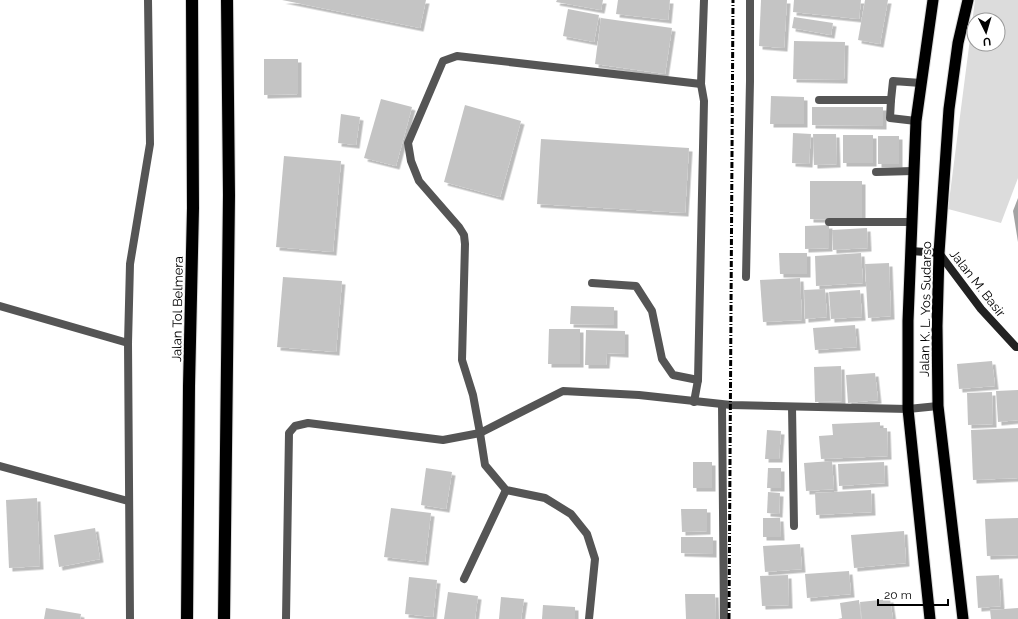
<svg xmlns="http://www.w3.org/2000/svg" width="1018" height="619" viewBox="0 0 1018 619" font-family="Raleway,sans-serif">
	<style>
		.green { fill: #dcdcdc; fill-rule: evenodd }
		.water { fill: #a3a3a3 }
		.building { fill: #c4c4c4; filter: url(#shadow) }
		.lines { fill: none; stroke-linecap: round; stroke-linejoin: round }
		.trunk-casing { stroke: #dbdbdb; stroke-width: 13 }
		.motorway-casing { stroke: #dbdbdb; stroke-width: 14 }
		.service { stroke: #555; stroke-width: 8 }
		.minor { stroke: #555; stroke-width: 8 }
		.secondary { stroke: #222; stroke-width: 8 }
		.trunk { stroke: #000; stroke-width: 11 }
		.motorway { stroke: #000; stroke-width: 12 }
		.rail { stroke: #000; stroke-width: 3; stroke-dasharray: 6 2 1 2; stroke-linecap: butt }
		.labels { text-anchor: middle; stroke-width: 4; stroke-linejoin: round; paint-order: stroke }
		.street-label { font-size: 13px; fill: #000; stroke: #fff }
	</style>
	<defs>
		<filter id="shadow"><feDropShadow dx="3.5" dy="3.5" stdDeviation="0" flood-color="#0004"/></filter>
	</defs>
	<rect width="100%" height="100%" fill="#fff"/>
	<path class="green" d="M975 0H1018V178L1001 223 948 209ZM974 20H998V44H974Z"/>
	<polygon class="water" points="1018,198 1018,242 1013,211"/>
	<g class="building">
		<polygon points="282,0 426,0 420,28"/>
		<polygon points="557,0 603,0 601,10 556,2"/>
		<polygon points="618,0 670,0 668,20 616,14"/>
		<polygon points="761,0 787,0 784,48 759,46"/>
		<polygon points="794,0 861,0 859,19 793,12"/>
		<polygon points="865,0 888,0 880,44 858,40"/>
		<polygon points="568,9 599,15 594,42 563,36"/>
		<polygon points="794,17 833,23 831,35 792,28"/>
		<polygon points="601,18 672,28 665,74 595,64"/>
		<polygon points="794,41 845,42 844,80 793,79"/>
		<polygon points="264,59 298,59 298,94 264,95"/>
		<polygon points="771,96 804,97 804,124 770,124"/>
		<polygon points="381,99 412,107 396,166 364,158"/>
		<polygon points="465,105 521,121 500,197 444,182"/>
		<polygon points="812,107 883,107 883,126 812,125"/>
		<polygon points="341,114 360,117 356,145 338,143"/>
		<polygon points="793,133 811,134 809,164 792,163"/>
		<polygon points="813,134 836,134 837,164 814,165"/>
		<rect x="843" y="135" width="30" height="28"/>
		<rect x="878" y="136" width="21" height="28"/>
		<polygon points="541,139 689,148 685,213 537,204"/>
		<polygon points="284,156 341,161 333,252 276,247"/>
		<polygon points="810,181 862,181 862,220 810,219"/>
		<polygon points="829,225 829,248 805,249 805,226"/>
		<polygon points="867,228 868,248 833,250 832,230"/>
		<polygon points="779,253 807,253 807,274 780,274"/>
		<polygon points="861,253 863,283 816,286 815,256"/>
		<polygon points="889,263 891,316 868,318 865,264"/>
		<polygon points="283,277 342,281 336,352 277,347"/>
		<polygon points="800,278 802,320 763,322 760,280"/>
		<polygon points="825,289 827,317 805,319 804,290"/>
		<polygon points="860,290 862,317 831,319 829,292"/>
		<polygon points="571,306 614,307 614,325 570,324"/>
		<polygon points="855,325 857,347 815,350 813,328"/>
		<polygon points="549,329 580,329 580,364 548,364"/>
		<polygon points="586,330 625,331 625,354 607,353 606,365 585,365"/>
		<polygon points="992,361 995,386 959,389 957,364"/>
		<polygon points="841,366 842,401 815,402 814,367"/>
		<polygon points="875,373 878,400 848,403 846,375"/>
		<polygon points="1018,390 1018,420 998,422 996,391"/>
		<polygon points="992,392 993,424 968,425 967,393"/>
		<polygon points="880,422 880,428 887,428 888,456 821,459 819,436 833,435 832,424"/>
		<polygon points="1018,428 1018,478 973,480 971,430"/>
		<polygon points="767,430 781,431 779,459 765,459"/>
		<polygon points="832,461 834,489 806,491 804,463"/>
		<rect x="693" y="462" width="19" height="26"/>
		<polygon points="884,462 885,483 839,486 838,464"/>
		<polygon points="426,468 452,472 446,509 421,505"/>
		<polygon points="768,468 781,468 781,488 767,488"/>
		<polygon points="871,490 872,512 816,515 815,493"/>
		<polygon points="768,492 780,493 779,514 767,513"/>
		<polygon points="37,498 40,566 9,568 6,500"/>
		<polygon points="391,508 431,513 425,562 384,557"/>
		<polygon points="681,509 707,509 707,531 682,532"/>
		<polygon points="763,518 780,518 781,537 763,537"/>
		<polygon points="1018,518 1018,555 987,556 985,519"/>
		<polygon points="95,528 100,559 59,567 54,535"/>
		<polygon points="904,531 906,563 854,568 851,535"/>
		<polygon points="681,537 713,537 713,554 681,553"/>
		<polygon points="800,544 802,569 765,572 763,546"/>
		<polygon points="849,571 851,594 807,598 805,574"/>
		<polygon points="788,575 789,605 762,606 760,576"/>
		<polygon points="999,575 1001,606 978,608 976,576"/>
		<polygon points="409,577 437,580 433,617 405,614"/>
		<polygon points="448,592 478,596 475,619 444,619"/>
		<polygon points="685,594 715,594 716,619 686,619"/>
		<polygon points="501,597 524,599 521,619 499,619"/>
		<polygon points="890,599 893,619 862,619 860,602"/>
		<polygon points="859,600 861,619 838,619 842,618 840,603"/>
		<polygon points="543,605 575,607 575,619 542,619"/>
		<polygon points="46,608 81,614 80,619 44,619"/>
		<polygon points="1018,608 1018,619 991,619 990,610"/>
	</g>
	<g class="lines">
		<g class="trunk-casing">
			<g id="trunk">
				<polyline points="930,619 908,409 908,321 916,121 933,0"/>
				<polyline points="963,619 938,406 937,326 939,253 949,109 958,43 968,0"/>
			</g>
		</g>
		<g class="motorway-casing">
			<g id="motorway">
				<polyline points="187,619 189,386 193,208 192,0"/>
				<polyline points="224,619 229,195 227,0"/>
			</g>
		</g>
		<g class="service">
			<polyline points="592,283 636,286 652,311 662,359 673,375 698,380"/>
			<polyline points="480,433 473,395 462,360 465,244 464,235 459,227 419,181 411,161 408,143 443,61 457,56 701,84"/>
		</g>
		<g class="minor">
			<polyline points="819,100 891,100 890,118 916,121"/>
			<polyline points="891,100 893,81 921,83"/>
			<polyline points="876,172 913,171"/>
			<polyline points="829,222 912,222"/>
			<polyline points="746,277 750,81 750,0"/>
			<polyline points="0,306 128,343"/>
			<polyline points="694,402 698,380 704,101 701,84 704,0"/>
			<polyline points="722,405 724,619"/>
			<polyline points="792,407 794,526"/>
			<polyline points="480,433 485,465 506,490 545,498 571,514 587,534 595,559 589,619"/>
			<polyline points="0,466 128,501"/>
			<polyline points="464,579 506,490"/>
			<polyline points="130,619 128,343 130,264 150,144 148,0"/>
			<polyline points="286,619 289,433 295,426 308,423 443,440 480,433 563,391 639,395 731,405 908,409 938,406"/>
		</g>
		<polyline class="secondary" points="911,251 939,253 981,309 1016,347 1018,347"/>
		<use href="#trunk" class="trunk"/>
		<use href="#motorway" class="motorway"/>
		<polyline class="rail" points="729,619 733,0"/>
	</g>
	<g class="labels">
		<g class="street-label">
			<text transform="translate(978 283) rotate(52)" y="5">Jalan M. Basir</text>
			<text transform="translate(177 309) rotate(-89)" y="5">Jalan Tol Belmera</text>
			<text transform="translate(925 309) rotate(-89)" y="5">Jalan K. L. Yos Sudarso</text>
		</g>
	</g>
	<g transform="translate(986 32) rotate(175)"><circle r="19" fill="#ffffff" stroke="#999999"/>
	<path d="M0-3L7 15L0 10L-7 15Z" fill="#000000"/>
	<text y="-6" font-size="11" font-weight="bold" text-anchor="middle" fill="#000000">U</text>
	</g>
	<path d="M878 599v6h70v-6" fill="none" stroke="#000000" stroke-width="2"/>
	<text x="884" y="599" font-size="12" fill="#000000" stroke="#ffffff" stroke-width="3" paint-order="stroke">20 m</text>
</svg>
